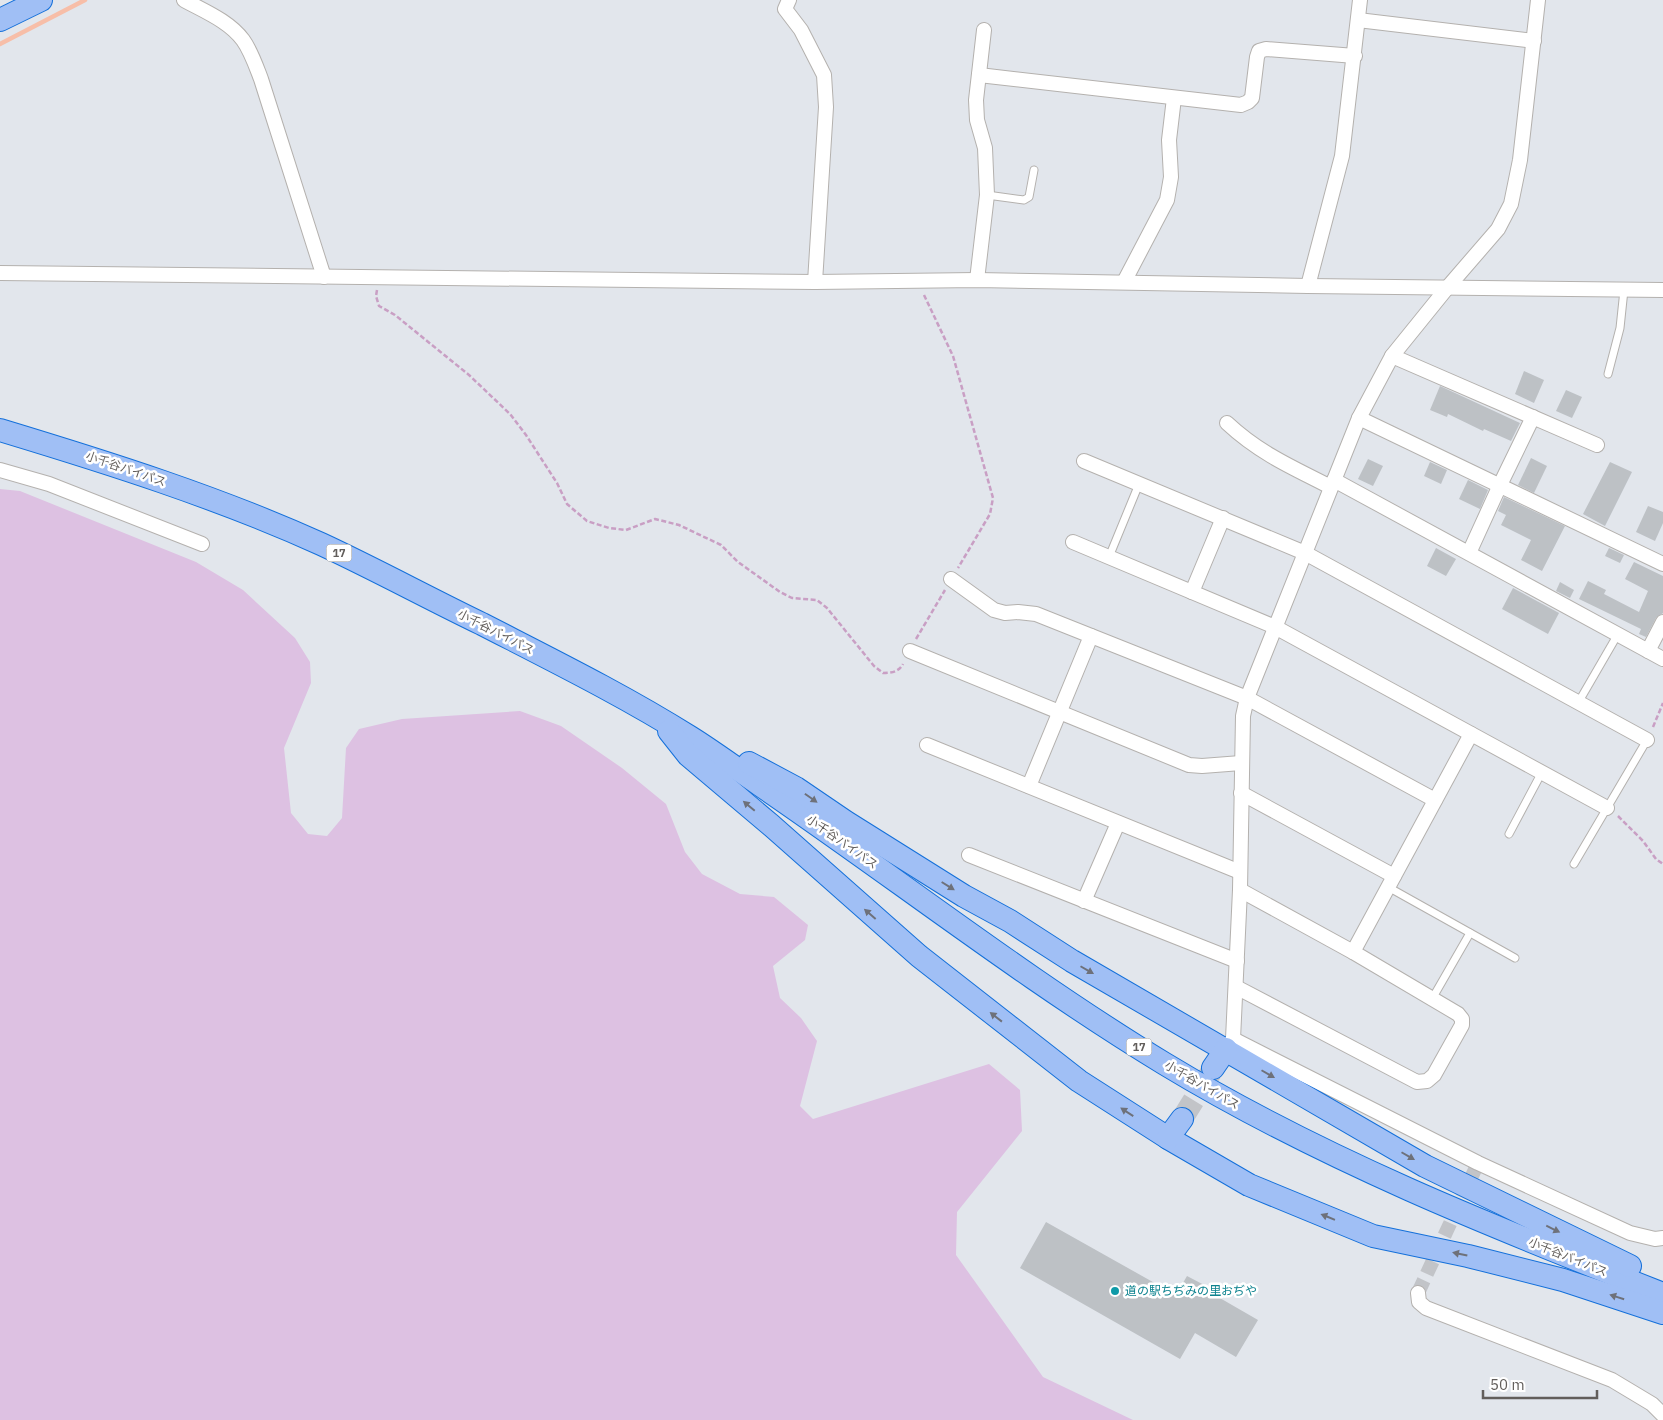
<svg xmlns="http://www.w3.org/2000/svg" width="1663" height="1420" viewBox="0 0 1663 1420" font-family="'IBM Plex Sans','Noto Sans JP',sans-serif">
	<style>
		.green { fill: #ddc1e2 }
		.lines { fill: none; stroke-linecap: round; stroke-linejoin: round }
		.stream { stroke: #f7bea8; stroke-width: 4.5 }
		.building { fill: #bdc1c5 }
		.minor-tunnel { stroke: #c2c4c8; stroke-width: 14; stroke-dasharray: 14 7; stroke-linecap: butt }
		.trunk-tunnel { stroke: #c2c4c8; stroke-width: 22; stroke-dasharray: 22 11; stroke-linecap: butt }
		.service-casing { stroke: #b4b1ae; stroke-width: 9 }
		.minor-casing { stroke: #b4b1ae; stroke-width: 16 }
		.trunk-casing { stroke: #1470da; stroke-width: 24 }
		.path { stroke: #c99fc4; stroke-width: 2.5; stroke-dasharray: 5 2.5; stroke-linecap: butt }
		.service { stroke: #fff; stroke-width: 7 }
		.minor { stroke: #fff; stroke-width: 14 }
		.trunk { stroke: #a0bff5; stroke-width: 22 }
		.oneway { fill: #6e717a }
		.culture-dot { fill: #0f9aa8; stroke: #fff; stroke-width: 2 }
		.labels { text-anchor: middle; stroke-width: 5; stroke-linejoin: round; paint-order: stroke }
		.shield { fill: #fff; stroke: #918e8c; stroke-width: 1 }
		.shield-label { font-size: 11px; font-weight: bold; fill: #625e5b }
		.street-label { font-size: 12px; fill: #625e5b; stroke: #fff }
		.culture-label { font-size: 12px; fill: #0d838f; stroke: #fff; text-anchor: start }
	</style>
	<rect width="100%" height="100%" fill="#e2e6ec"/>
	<polygon class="green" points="0,489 20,491 196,562 243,590 295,638 310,662 311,683 284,748 291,813 308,834 327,836 342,818 346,748 359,729 402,719 520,711 561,726 622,768 666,804 685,852 702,874 740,894 774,897 808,925 805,940 773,966 780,998 801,1018 817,1041 800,1106 813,1119 989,1064 1020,1090 1022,1131 957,1212 956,1255 1043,1377 1133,1420 0,1420"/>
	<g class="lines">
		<polyline class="stream" points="0,44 85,0"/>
	</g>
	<g class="building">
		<polygon points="1524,371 1544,380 1534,403 1515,394"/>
		<polygon points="1440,386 1520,423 1511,441 1484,429 1483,431 1448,414 1447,417 1430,410"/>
		<polygon points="1566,390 1582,397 1572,418 1556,411"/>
		<polygon points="1531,458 1547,466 1534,493 1518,485"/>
		<polygon points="1368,459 1383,466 1373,486 1358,479"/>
		<polygon points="1430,462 1447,470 1441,484 1424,476"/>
		<polygon points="1610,462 1632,472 1605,526 1583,514"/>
		<polygon points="1468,480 1488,490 1480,509 1459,499"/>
		<polygon points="1504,497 1565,526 1542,571 1521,560 1531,540 1501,525 1506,515 1498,511"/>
		<polygon points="1648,506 1663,512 1663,523 1655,541 1636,532"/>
		<polygon points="1436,548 1456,559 1446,576 1427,566"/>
		<polygon points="1609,548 1624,555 1620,563 1605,556"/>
		<polygon points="1634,562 1663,576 1663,613 1656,618 1646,637 1639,634 1641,629 1579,599 1588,581 1606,590 1604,594 1639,612 1648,591 1625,579"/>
		<polygon points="1560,582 1574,590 1570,598 1556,591"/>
		<polygon points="1513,588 1559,613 1548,634 1502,609"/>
		<polygon points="1046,1222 1176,1295 1187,1276 1208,1287 1206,1290 1258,1320 1236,1357 1195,1333 1180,1359 1020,1268"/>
	</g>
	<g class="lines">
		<polyline class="minor-tunnel" points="1418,1293 1478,1163"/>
		<polyline class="trunk-tunnel" points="1182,1119 1213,1069"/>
		<g class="service-casing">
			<g id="service">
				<polyline points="987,195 1024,200 1029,197 1034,170"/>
				<polyline points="1608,374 1620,328 1624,290"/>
				<polyline points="1109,557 1139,484"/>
				<polyline points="1578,703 1618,634"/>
				<polyline points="1509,834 1542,772"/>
				<polyline points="1574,864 1647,740"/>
				<polyline points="1388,887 1515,958"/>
				<polyline points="1432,999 1470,933"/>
			</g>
		</g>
		<g class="minor-casing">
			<g id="minor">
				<path d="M184 0C204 11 229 21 243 40 251 51 256 66 261 79L324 277"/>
				<polyline points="789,0 785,9 801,30 824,75 826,107 815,282"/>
				<polyline points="1358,20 1534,41"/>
				<polyline points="979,75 1241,105 1248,102 1252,98 1257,57 1259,51 1266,49 1355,56"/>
				<polyline points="0,273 815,282 977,280 1308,286 1663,290"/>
				<polyline points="977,280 987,195 985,148 977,120 976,100 984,30"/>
				<polyline points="1124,282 1167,200 1171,177 1169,140 1174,98"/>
				<polyline points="1308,286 1342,156 1360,0"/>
				<polyline points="1392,356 1597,445"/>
				<polyline points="1359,418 1663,564"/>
				<path d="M1227 423C1259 453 1293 468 1331 487"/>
				<polyline points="1084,461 1305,553 1647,740"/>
				<polyline points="0,470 49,484 202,544"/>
				<polyline points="1334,480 1663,659"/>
				<polyline points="1073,542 1275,627 1607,808"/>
				<polyline points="1469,553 1500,485 1533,417"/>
				<polyline points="951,579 994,610 1005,613 1018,612 1036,614 1247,698 1435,800"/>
				<polyline points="1192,592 1223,518"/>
				<polyline points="910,651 1189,765 1202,766 1241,763"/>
				<polyline points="1648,651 1663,622"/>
				<polyline points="927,745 1240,872"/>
				<polyline points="1029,786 1091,636"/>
				<polyline points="1241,793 1394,876"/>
				<polyline points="969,855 1237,961"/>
				<polyline points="1084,901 1118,823"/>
				<polyline points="1353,952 1471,734"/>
				<polyline points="1236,987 1417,1082 1427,1081 1434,1075 1462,1025 1462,1019 1458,1014 1353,952 1240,890"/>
				<polyline points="1233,1039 1478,1163 1630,1233 1655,1239 1663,1238"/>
				<polyline points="1226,1049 1233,1039 1240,890 1243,716 1247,698 1359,418 1392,356 1447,288 1498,229 1511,204 1520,160 1538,0"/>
				<polyline points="1418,1293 1419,1302 1426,1308 1612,1380 1652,1404 1663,1415"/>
			</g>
		</g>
		<g class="trunk-casing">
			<g id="trunk">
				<polyline points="0,20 41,0"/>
				<path d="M0 430C109 463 217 497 321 544 375 569 428 598 482 624 552 660 623 695 690 737 714 752 737 769 760 785 895 877 1025 979 1165 1064 1322 1159 1493 1227 1663 1294"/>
				<polyline points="669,731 688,755 772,826 919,956 1079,1081 1168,1138 1249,1185 1373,1236 1468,1256 1563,1280 1663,1313"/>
				<polyline points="749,763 796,788 846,822 964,896 1010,921 1072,961 1425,1166 1630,1266"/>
				<polyline points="1213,1068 1226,1049"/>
				<polyline points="1168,1138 1182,1119"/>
			</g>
		</g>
		<g class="path">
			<path d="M377 290 376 296 379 306 395 315 469 375 510 414 526 435 557 483 567 504 587 521 609 528 626 530 655 519 679 525 721 545 738 562 780 592 792 598 817 600 827 608 874 666 883 673C891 673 899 672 903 664"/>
			<polyline points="924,295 953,356 993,498 990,514 958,568"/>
			<polyline points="916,639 945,590"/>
			<polyline points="1653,727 1663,703"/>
			<polyline points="1618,816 1643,841 1656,859 1663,864"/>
		</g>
		<use href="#service" class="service"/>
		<use href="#minor" class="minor"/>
		<use href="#trunk" class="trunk"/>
	</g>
	<defs><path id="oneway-solid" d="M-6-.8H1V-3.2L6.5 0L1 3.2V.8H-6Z" transform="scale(1.25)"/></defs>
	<g class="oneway">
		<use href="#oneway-solid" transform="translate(811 798) rotate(35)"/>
		<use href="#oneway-solid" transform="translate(749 806) rotate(-140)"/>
		<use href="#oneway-solid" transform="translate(948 886) rotate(32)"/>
		<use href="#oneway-solid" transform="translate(870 914) rotate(-139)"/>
		<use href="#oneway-solid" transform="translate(1087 970) rotate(30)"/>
		<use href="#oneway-solid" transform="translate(996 1017) rotate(-142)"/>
		<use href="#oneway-solid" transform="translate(1268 1074) rotate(30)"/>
		<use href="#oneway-solid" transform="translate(1127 1112) rotate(-147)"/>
		<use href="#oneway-solid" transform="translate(1408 1156) rotate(30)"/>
		<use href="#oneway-solid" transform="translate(1328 1217) rotate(-158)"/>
		<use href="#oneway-solid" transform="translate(1553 1229) rotate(26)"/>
		<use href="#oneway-solid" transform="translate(1460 1254) rotate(-168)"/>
		<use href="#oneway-solid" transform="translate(1617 1297) rotate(-162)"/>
	</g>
	<circle class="culture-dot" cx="1115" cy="1291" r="5"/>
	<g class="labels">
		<g class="shield">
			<rect x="326.5" y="544.5" width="25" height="17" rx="4"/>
			<rect x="1126.5" y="1038.5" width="25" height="17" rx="4"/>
		</g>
		<g class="shield-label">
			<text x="339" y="557">17</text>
			<text x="1139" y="1051">17</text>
		</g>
		<g class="street-label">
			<text transform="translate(126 469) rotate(19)" y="4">小千谷バイパス</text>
			<text transform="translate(496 632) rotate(27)" y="4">小千谷バイパス</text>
			<text transform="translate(842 842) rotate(35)" y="4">小千谷バイパス</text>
			<text transform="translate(1202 1085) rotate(30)" y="4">小千谷バイパス</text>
			<text transform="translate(1568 1257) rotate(22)" y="4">小千谷バイパス</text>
		</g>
		<g class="culture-label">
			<text x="1125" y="1295">道の駅ちぢみの里おぢや</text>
		</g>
	</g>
	<path d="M1483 1390v8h114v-8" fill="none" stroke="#625e5b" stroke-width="2.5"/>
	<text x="1490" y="1390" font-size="15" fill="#625e5b" stroke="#ffffff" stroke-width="4" paint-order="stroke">50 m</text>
</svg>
